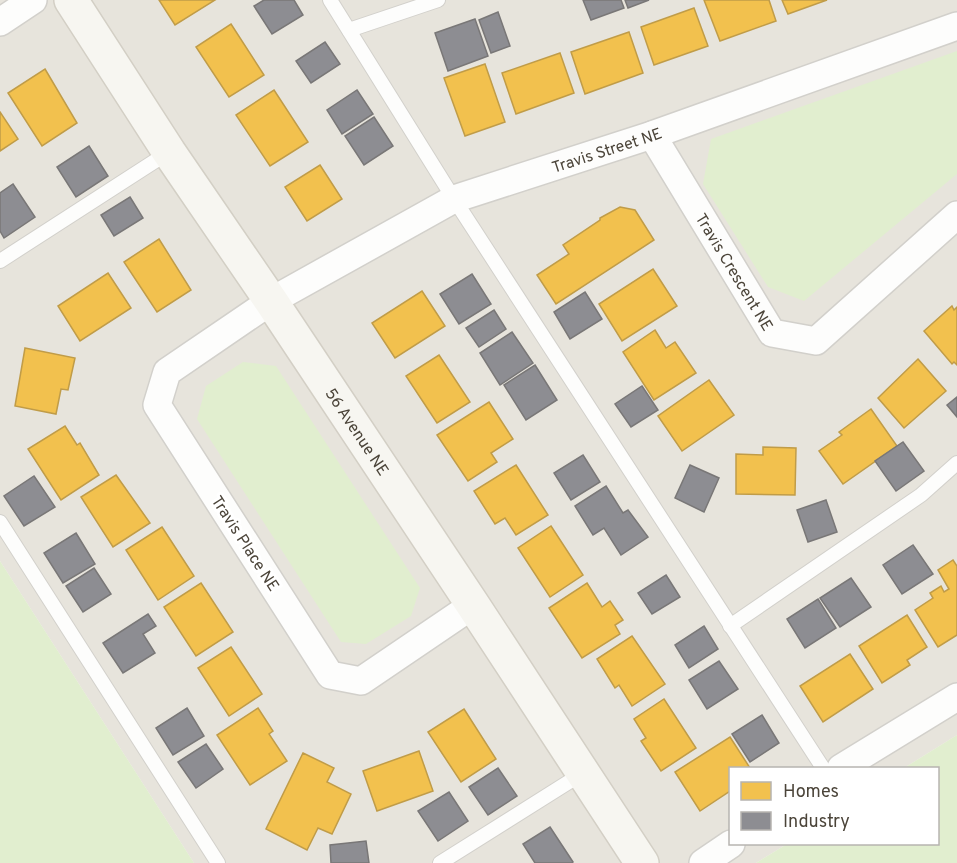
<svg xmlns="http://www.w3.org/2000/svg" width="957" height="863" viewBox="0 0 957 863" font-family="Overpass,sans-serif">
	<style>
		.residential { fill: #e7e4dc }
		.green { fill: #e1eecf }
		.homes { fill: #f2c14e; stroke: #c09c48; stroke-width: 1.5 }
		.industry { fill: #8d8d92; stroke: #797777; stroke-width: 1.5 }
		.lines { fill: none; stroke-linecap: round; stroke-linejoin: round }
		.lane-casing { stroke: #d2d0cb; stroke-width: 16 }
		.street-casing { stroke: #d2d0cb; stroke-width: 30 }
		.secondary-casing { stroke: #d3cfc5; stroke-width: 36 }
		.lane { stroke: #fdfdfc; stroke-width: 14 }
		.street { stroke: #fdfdfc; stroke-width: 27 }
		.secondary { stroke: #f7f6f1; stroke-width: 33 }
		.labels { text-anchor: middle; stroke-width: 6; stroke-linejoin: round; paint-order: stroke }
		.street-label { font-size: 16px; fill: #4b4439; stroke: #fff }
	</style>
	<rect width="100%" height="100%" fill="#f4f2ee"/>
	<polygon class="residential" points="0,0 957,0 957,735 904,768 730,768 730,844 787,844 756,863 194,863 0,561"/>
	<g class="green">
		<polygon points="957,51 957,174 804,301 768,287 703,184 711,139"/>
		<polygon points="243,362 276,366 420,588 411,616 366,644 341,642 197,419 206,386"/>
		<polygon points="0,561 194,863 0,863"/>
		<polygon points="957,735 957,863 756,863 787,844 938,844 938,768 904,768"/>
	</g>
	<g class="homes">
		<polygon points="159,0 215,0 175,25"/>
		<polygon points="704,0 769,0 776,21 720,41"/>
		<polygon points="782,0 827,0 788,14"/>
		<polygon points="694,8 708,46 654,65 641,27"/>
		<polygon points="231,24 264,75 229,97 196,47"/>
		<polygon points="629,32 643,73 585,94 571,52"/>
		<polygon points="560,53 574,93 516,114 502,73"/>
		<polygon points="485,64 505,122 465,136 444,78"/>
		<polygon points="45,69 77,123 42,146 8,93"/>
		<polygon points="274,90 308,142 270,166 236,115"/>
		<polygon points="0,112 18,139 0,151"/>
		<polygon points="320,165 342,199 307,221 285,187"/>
		<polygon points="620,207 635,210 654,240 556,304 537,275 569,254 563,245 600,220 600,218"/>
		<polygon points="159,239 191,290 157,312 124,262"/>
		<polygon points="653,269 677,306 622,341 599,304"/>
		<polygon points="108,273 131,308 80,341 58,306"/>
		<polygon points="422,291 445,326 395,358 372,323"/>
		<polygon points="952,306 954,310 957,307 957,365 954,362 952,364 924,331"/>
		<polygon points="655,330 666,348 675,342 696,373 654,400 623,352"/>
		<polygon points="25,348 75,358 68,390 61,389 56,414 15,406"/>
		<polygon points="439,355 470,402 437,423 406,376"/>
		<polygon points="918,359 946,391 904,428 878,398"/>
		<polygon points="709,380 734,415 682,451 658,416"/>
		<polygon points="489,402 513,439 491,453 497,462 468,481 437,435"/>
		<polygon points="871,409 897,446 843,484 819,451 842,435 839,432"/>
		<polygon points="65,426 77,445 80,443 99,475 61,500 28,449"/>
		<polygon points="763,447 796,448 795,495 736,494 736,454 763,455"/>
		<polygon points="516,465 548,515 516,535 505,518 495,524 474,491"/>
		<polygon points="116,475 150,523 113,547 81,497"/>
		<polygon points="551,526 583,575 550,597 518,548"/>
		<polygon points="162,527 194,576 158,600 126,550"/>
		<polygon points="953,560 957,566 957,635 938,647 915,610 933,598 930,593 941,586 944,592 949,589 938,570"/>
		<polygon points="201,583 233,632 196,656 164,607"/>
		<polygon points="587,583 602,607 610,601 623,620 615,625 620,634 582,658 549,608"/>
		<polygon points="907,615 927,647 907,660 910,665 882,683 859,646"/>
		<polygon points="632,636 665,684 632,706 619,685 615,688 597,659"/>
		<polygon points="231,647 262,694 229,716 198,668"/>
		<polygon points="850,654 873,689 823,722 800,686"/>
		<polygon points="664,699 696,748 661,771 641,741 646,738 634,719"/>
		<polygon points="258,708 273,731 269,734 287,761 250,785 217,735"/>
		<polygon points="464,709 496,759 461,782 428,732"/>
		<polygon points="730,737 750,768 730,768 730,791 700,811 675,772"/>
		<polygon points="419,751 433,791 377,811 363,771"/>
		<polygon points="303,753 334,768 327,782 351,794 332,834 318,828 307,850 266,829"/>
	</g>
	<g class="industry">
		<polygon points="264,0 294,0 303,15 272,34 254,6"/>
		<polygon points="583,0 621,0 624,8 591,20"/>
		<polygon points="625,0 649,0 628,8"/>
		<polygon points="498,12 510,46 491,53 479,20"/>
		<polygon points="475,19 488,56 448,71 435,33"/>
		<polygon points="325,42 340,64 311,83 296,61"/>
		<polygon points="357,90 373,114 342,134 327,110"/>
		<polygon points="374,117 393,146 364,165 345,136"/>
		<polygon points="89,146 108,176 76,197 57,167"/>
		<polygon points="13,184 35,217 4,238 0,231 0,193"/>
		<polygon points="130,197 143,218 114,236 101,215"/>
		<polygon points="472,274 491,304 459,324 440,294"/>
		<polygon points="585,292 602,319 570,339 554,312"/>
		<polygon points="494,310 506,329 479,347 466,328"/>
		<polygon points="512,332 533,363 500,385 480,353"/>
		<polygon points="535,365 557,400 526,420 504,385"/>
		<polygon points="642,386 658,410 631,427 615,404"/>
		<polygon points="957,397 957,417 947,405"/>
		<polygon points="903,442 924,471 896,491 875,461"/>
		<polygon points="583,455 600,482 571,500 554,473"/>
		<polygon points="690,465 719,478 704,512 675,498"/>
		<polygon points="34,476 55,507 24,526 4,496"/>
		<polygon points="606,486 623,513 628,510 648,537 621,555 604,528 593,535 575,506"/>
		<polygon points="826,500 837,532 808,542 797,510"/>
		<polygon points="76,533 95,564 63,583 44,553"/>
		<polygon points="913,545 933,574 902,594 883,565"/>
		<polygon points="94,568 111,594 83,612 66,586"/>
		<polygon points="666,575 680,597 652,614 638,593"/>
		<polygon points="851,578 871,607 840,627 820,598"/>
		<polygon points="818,599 836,628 805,648 787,619"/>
		<polygon points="148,614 156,626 143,634 155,653 123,673 103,643"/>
		<polygon points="704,626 718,649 689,668 675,645"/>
		<polygon points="719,661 738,689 707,709 689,680"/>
		<polygon points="187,708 204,736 173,755 156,728"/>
		<polygon points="762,715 779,743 750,762 732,734"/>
		<polygon points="206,744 223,769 196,788 178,762"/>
		<polygon points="498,768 517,796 488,815 469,787"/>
		<polygon points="449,792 468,821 438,841 418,811"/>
		<polygon points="550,827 573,862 572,863 535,863 523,844"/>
		<polygon points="366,841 369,863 331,863 330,845"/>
	</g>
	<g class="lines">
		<g class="lane-casing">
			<g id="lane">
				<polyline points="330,0 454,199 823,768"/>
				<polyline points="349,30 438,0"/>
				<polyline points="0,261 169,152"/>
				<polyline points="0,522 218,863"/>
				<polyline points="730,626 921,495 957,463"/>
				<polyline points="440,863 583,773"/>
			</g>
		</g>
		<g class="street-casing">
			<g id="street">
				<polyline points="0,22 33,0"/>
				<path id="s1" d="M652 135 772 333 816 341 957 215"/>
				<path id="s2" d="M473 605 361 681 330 675 157 405 167 372 271 301 454 199 652 135 957 26"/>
				<polyline points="841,768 957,697"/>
				<polyline points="703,863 731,844"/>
			</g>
		</g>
		<g class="secondary-casing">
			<g id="secondary">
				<path id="s3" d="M71 0 169 152 271 301 473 605 642 863"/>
			</g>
		</g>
		<use href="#lane" class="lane"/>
		<use href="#street" class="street"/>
		<use href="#secondary" class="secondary"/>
	</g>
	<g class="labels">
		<g class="street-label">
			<text dy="6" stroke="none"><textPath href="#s2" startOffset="1018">Travis Street NE</textPath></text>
			<text dy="6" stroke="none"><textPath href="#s1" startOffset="160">Travis Crescent NE</textPath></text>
			<text dy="6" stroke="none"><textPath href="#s3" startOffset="518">56 Avenue NE</textPath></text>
			<text transform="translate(246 543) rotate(57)" y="6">Travis Place NE</text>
		</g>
	</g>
	<rect x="729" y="767" width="210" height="78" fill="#ffffff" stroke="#b7b4b0" stroke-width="1.5"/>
	<rect x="741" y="782" width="30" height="18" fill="#f2c14e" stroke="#b7b4b0" stroke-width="1.5"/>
	<text x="783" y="797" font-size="18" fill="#4b4439">Homes</text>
	<rect x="741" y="812" width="30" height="18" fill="#8d8d92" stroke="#b7b4b0" stroke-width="1.5"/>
	<text x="783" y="827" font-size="18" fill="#4b4439">Industry</text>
</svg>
